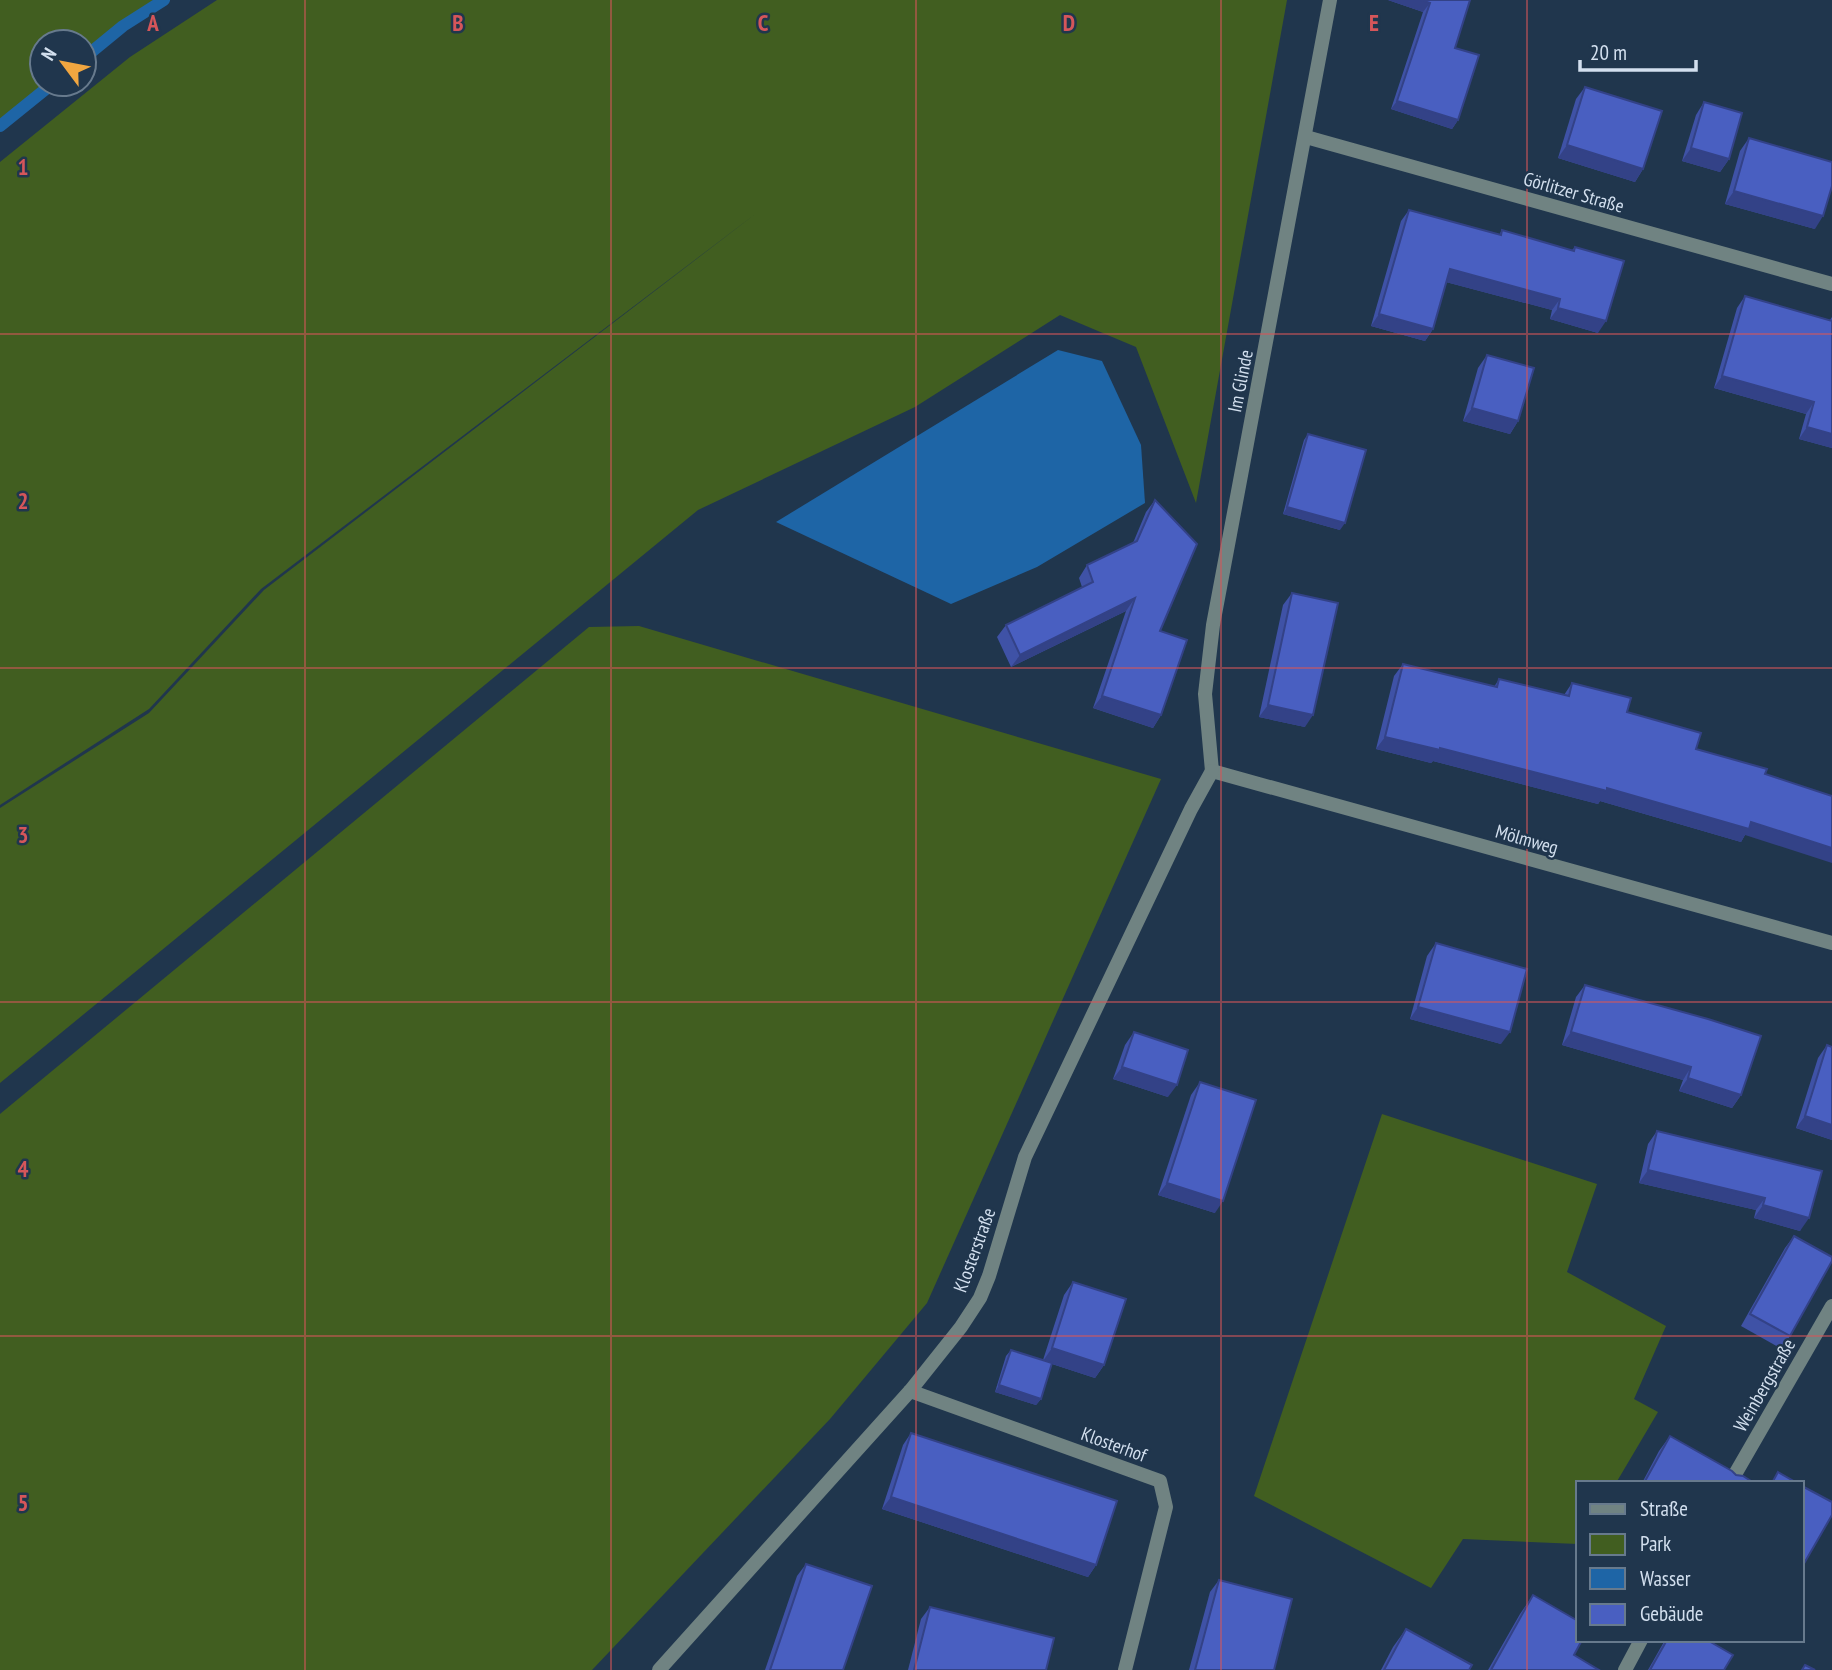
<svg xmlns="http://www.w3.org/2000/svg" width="1832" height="1670" viewBox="0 0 1832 1670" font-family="'PT Sans Narrow',sans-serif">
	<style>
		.green { fill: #415e20 }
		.water { fill: #1e65a6 }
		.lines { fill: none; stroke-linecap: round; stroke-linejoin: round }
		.stream { stroke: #1e65a6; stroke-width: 12 }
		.minor { stroke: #708382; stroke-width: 14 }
		.wall { fill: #3f52a6 }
		.shaded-wall { fill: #334287 }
		.building { fill: #495fc1; stroke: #334287; stroke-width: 2 }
		.grid { fill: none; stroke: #d5565a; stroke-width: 2; stroke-opacity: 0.55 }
		.labels { text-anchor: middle; stroke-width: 5; stroke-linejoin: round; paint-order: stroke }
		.street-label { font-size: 19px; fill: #d2dfee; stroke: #20364d }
		.grid-label { font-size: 23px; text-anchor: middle; font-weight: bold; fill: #d5565a; stroke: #20364d; stroke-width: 5; stroke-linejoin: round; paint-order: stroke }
	</style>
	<rect width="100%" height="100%" fill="#20364d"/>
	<g class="green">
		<polygon points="0,0 153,0 84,56 84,42 42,42 42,84 50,84 0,125"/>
		<polygon points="217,0 1287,0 1196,503 1136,347 1060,315 915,407 698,510 0,1083 0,808 149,713 264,590 758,212 261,589 149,709 0,805 0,162 130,57"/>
		<polygon points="639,626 1161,779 927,1303 830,1419 592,1670 0,1670 0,1114 589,627"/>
		<polygon points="1382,1114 1597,1184 1567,1272 1666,1326 1634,1399 1658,1412 1616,1483 1578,1483 1578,1544 1463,1539 1431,1588 1254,1496"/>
	</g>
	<polygon class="water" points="1058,350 1102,361 1141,445 1145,503 1037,567 951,604 776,522"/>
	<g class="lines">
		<g class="stream">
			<polyline points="84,58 123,26 164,0"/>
			<polyline points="0,126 52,84"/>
		</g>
		<g class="minor">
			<polyline points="1306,137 1832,284"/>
			<polyline points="1212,771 1205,694 1213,625 1330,0"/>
			<polyline points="1212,771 1832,943"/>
			<polyline points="910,1391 1160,1481 1166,1507 1125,1670"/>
			<polyline points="1730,1483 1832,1306"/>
			<polyline points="659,1670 910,1391 961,1327 980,1298 989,1276 1025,1157 1191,809 1212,771"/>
			<polyline points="1625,1670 1641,1640"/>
		</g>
	</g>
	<g class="wall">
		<polygon points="1388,0 1470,0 1455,48 1458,120 1452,129 1391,109 1423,12"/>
		<polygon points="1585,87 1643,169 1635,182 1558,158 1576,99"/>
		<polygon points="1704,102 1729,159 1720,172 1682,161 1696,115"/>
		<polygon points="1749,138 1815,229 1725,204 1740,151"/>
		<polygon points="1409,210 1499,235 1502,230 1572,250 1575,247 1598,333 1550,319 1552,310 1446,282 1433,329 1425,341 1371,326 1401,221"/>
		<polygon points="1745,296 1830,320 1832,317 1832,448 1799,439 1806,414 1714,388 1737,308"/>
		<polygon points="1487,355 1518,421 1510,434 1463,421 1478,368"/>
		<polygon points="1308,434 1340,530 1283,514 1304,440"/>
		<polygon points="1155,500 1160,631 1161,715 1153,728 1093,708 1126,611 1011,667 997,637 1006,625 1082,587 1079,578 1087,565 1133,543 1146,512"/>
		<polygon points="1292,593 1305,727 1259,717 1283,605"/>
		<polygon points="1403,664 1494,687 1499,679 1564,695 1572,683 1696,749 1745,835 1741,842 1600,801 1598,804 1433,761 1431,763 1376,749 1394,676"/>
		<polygon points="1436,943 1501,1044 1410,1019 1427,956"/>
		<polygon points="1585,985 1741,1095 1732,1108 1679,1091 1683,1080 1562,1045 1576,997"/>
		<polygon points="1134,1032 1168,1097 1113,1079 1125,1045"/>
		<polygon points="1827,1045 1832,1140 1796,1128 1818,1058"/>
		<polygon points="1200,1082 1215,1213 1158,1195 1191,1095"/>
		<polygon points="1657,1131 1822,1171 1800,1231 1754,1218 1756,1210 1639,1183 1648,1144"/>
		<polygon points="1794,1236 1790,1336 1782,1349 1741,1326 1785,1248"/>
		<polygon points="1073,1282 1104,1365 1095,1378 1052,1364 1041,1399 1036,1405 995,1392 1006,1356 1011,1350 1043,1360 1064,1295"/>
		<polygon points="911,1433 1096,1565 1088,1577 882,1509 903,1445"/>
		<polygon points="1670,1436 1736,1475 1754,1483 1642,1483 1659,1451"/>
		<polygon points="806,1564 843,1670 765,1670 797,1576"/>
		<polygon points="1219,1580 1274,1670 1189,1670 1210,1592"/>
		<polygon points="1533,1595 1574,1655 1599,1670 1488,1670 1520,1614"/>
		<polygon points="930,1607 1046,1670 908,1670 921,1619"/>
		<polygon points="1406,1629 1469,1670 1381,1670 1393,1647"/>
		<polygon points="1665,1640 1707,1640 1724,1670 1648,1670"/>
	</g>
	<g class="shaded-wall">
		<polygon points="1388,0 1421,0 1430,3 1423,12"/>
		<polygon points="1397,101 1458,120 1452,129 1391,109"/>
		<polygon points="1567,145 1643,169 1635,182 1558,158"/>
		<polygon points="1691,148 1729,159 1720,172 1682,161"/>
		<polygon points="1734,191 1823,216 1815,229 1725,204"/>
		<polygon points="1450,269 1560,299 1552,310 1442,281"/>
		<polygon points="1558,308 1606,321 1598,333 1550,319"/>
		<polygon points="1379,314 1433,329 1425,341 1371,326"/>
		<polygon points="1722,376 1814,402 1806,414 1714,388"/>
		<polygon points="1472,408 1518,421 1510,434 1463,421"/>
		<polygon points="1807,427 1832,434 1832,448 1799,439"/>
		<polygon points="1287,507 1345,523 1340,530 1283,514"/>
		<polygon points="1135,598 1126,611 1011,667 1020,655"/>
		<polygon points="1102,696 1161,715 1153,728 1093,708"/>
		<polygon points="1268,705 1313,715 1305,727 1259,717"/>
		<polygon points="1385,737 1440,748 1751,822 1832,848 1832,863 1745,835 1741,842 1600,801 1598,804 1433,761 1431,763 1376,749"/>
		<polygon points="1418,1007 1510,1032 1501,1044 1410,1019"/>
		<polygon points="1571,1032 1691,1067 1683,1080 1562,1045"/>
		<polygon points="1122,1067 1177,1085 1168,1097 1113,1079"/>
		<polygon points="1688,1078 1741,1095 1732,1108 1679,1091"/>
		<polygon points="1805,1116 1832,1125 1832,1140 1796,1128"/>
		<polygon points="1648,1170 1765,1198 1756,1210 1639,1183"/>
		<polygon points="1167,1183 1223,1201 1215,1213 1158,1195"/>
		<polygon points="1763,1205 1809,1218 1800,1231 1754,1218"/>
		<polygon points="1052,1348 1104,1365 1095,1378 1043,1361"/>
		<polygon points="999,1385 1041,1399 1036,1405 995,1392"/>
		<polygon points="891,1497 1096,1565 1088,1577 882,1509"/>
	</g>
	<g class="building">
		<polygon points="1421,0 1470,0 1455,48 1479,55 1458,120 1397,101 1430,3"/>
		<polygon points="1585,87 1662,111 1643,169 1567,145"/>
		<polygon points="1704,102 1742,113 1729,159 1691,148"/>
		<polygon points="1749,138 1832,162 1832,186 1823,216 1734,191"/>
		<polygon points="1409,210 1501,235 1502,230 1574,251 1575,247 1624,261 1606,321 1558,308 1560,299 1450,269 1433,329 1379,314"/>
		<polygon points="1745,296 1832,321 1832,320 1832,434 1807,427 1814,402 1722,376"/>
		<polygon points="1487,355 1534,368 1518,421 1472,408"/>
		<polygon points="1308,434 1366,450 1345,523 1287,507"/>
		<polygon points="1155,500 1197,544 1160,631 1187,640 1161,715 1102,696 1135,598 1020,655 1006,625 1093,582 1087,565 1137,541"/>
		<polygon points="1292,593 1338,603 1313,715 1268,705"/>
		<polygon points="1403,664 1497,687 1499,679 1569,696 1572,683 1631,698 1627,712 1701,733 1696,749 1767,769 1765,774 1832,796 1832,848 1751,822 1749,829 1607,788 1607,791 1440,748 1440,750 1385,737"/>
		<polygon points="1436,943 1527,969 1510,1032 1418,1007"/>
		<polygon points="1585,985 1708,1019 1761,1036 1741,1095 1688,1078 1691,1067 1571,1032"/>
		<polygon points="1134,1032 1188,1050 1177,1085 1122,1067"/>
		<polygon points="1827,1045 1832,1047 1832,1125 1805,1116"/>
		<polygon points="1200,1082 1256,1100 1223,1201 1167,1183"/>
		<polygon points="1657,1131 1822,1171 1809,1218 1763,1205 1765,1198 1648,1170"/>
		<polygon points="1794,1236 1832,1257 1832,1261 1790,1336 1750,1314"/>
		<polygon points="1073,1282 1126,1299 1104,1365 1052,1348"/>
		<polygon points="1011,1350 1052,1363 1041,1399 999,1385"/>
		<polygon points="911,1433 1117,1501 1096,1565 891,1497"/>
		<polygon points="1670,1436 1732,1471 1736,1475 1743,1476 1754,1483 1644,1483"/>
		<polygon points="1778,1472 1797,1483 1772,1483"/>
		<polygon points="1802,1486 1832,1502 1832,1515 1802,1567"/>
		<polygon points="806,1564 872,1586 843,1670 770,1670"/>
		<polygon points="1219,1580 1292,1599 1274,1670 1195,1670"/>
		<polygon points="1533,1595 1578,1621 1578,1640 1582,1640 1574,1655 1599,1670 1491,1670"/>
		<polygon points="930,1607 1054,1638 1046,1670 914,1670"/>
		<polygon points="1406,1629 1472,1665 1469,1670 1384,1670"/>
		<polygon points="1667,1640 1707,1640 1733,1655 1724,1670 1650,1670"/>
		<polygon points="1805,1665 1815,1670 1802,1670"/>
	</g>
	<path class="grid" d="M305 0V1670M611 0V1670M916 0V1670M1221 0V1670M1527 0V1670M0 334H1832M0 668H1832M0 1002H1832M0 1336H1832"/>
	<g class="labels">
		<g class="street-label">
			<text transform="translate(1574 192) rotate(16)" y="7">Görlitzer Straße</text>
			<text transform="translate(1240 381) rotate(-79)" y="7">Im Glinde</text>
			<text transform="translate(1527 839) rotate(16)" y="7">Mölmweg</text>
			<text transform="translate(974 1250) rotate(-70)" y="7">Klosterstraße</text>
			<text transform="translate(1764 1385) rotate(-60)" y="7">Weinbergstraße</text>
			<text transform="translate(1114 1444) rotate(20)" y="7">Klosterhof</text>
		</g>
	</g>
	<g class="grid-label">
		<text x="153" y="31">A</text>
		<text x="458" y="31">B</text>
		<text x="763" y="31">C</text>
		<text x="1069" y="31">D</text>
		<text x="1374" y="31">E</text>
		<text x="23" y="175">1</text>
		<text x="23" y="509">2</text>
		<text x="23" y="843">3</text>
		<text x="23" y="1177">4</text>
		<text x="23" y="1511">5</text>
	</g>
	<rect x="1576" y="1481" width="228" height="161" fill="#20364d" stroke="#677a8d" stroke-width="2"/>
	<rect x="1590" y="1504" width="35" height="10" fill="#708382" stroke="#677a8d" stroke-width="2"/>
	<text x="1640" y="1516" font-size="21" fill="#d2dfee">Straße</text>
	<rect x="1590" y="1534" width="35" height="21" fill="#415e20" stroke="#677a8d" stroke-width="2"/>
	<text x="1640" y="1551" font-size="21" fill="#d2dfee">Park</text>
	<rect x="1590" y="1568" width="35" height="21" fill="#1e65a6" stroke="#677a8d" stroke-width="2"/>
	<text x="1640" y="1586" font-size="21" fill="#d2dfee">Wasser</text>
	<rect x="1590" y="1604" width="35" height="21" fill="#495fc1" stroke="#677a8d" stroke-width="2"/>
	<text x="1640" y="1621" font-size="21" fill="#d2dfee">Gebäude</text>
	<g transform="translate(63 63) rotate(302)"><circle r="33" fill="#20364d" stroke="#677a8d" stroke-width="2"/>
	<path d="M0-5L12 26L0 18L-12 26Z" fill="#f1a640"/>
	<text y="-10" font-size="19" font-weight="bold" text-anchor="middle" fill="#d2dfee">N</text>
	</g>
	<path d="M1580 60v10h116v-10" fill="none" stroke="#d2dfee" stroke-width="3.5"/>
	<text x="1590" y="60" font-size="21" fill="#d2dfee" stroke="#20364d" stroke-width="5" paint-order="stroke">20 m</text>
</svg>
